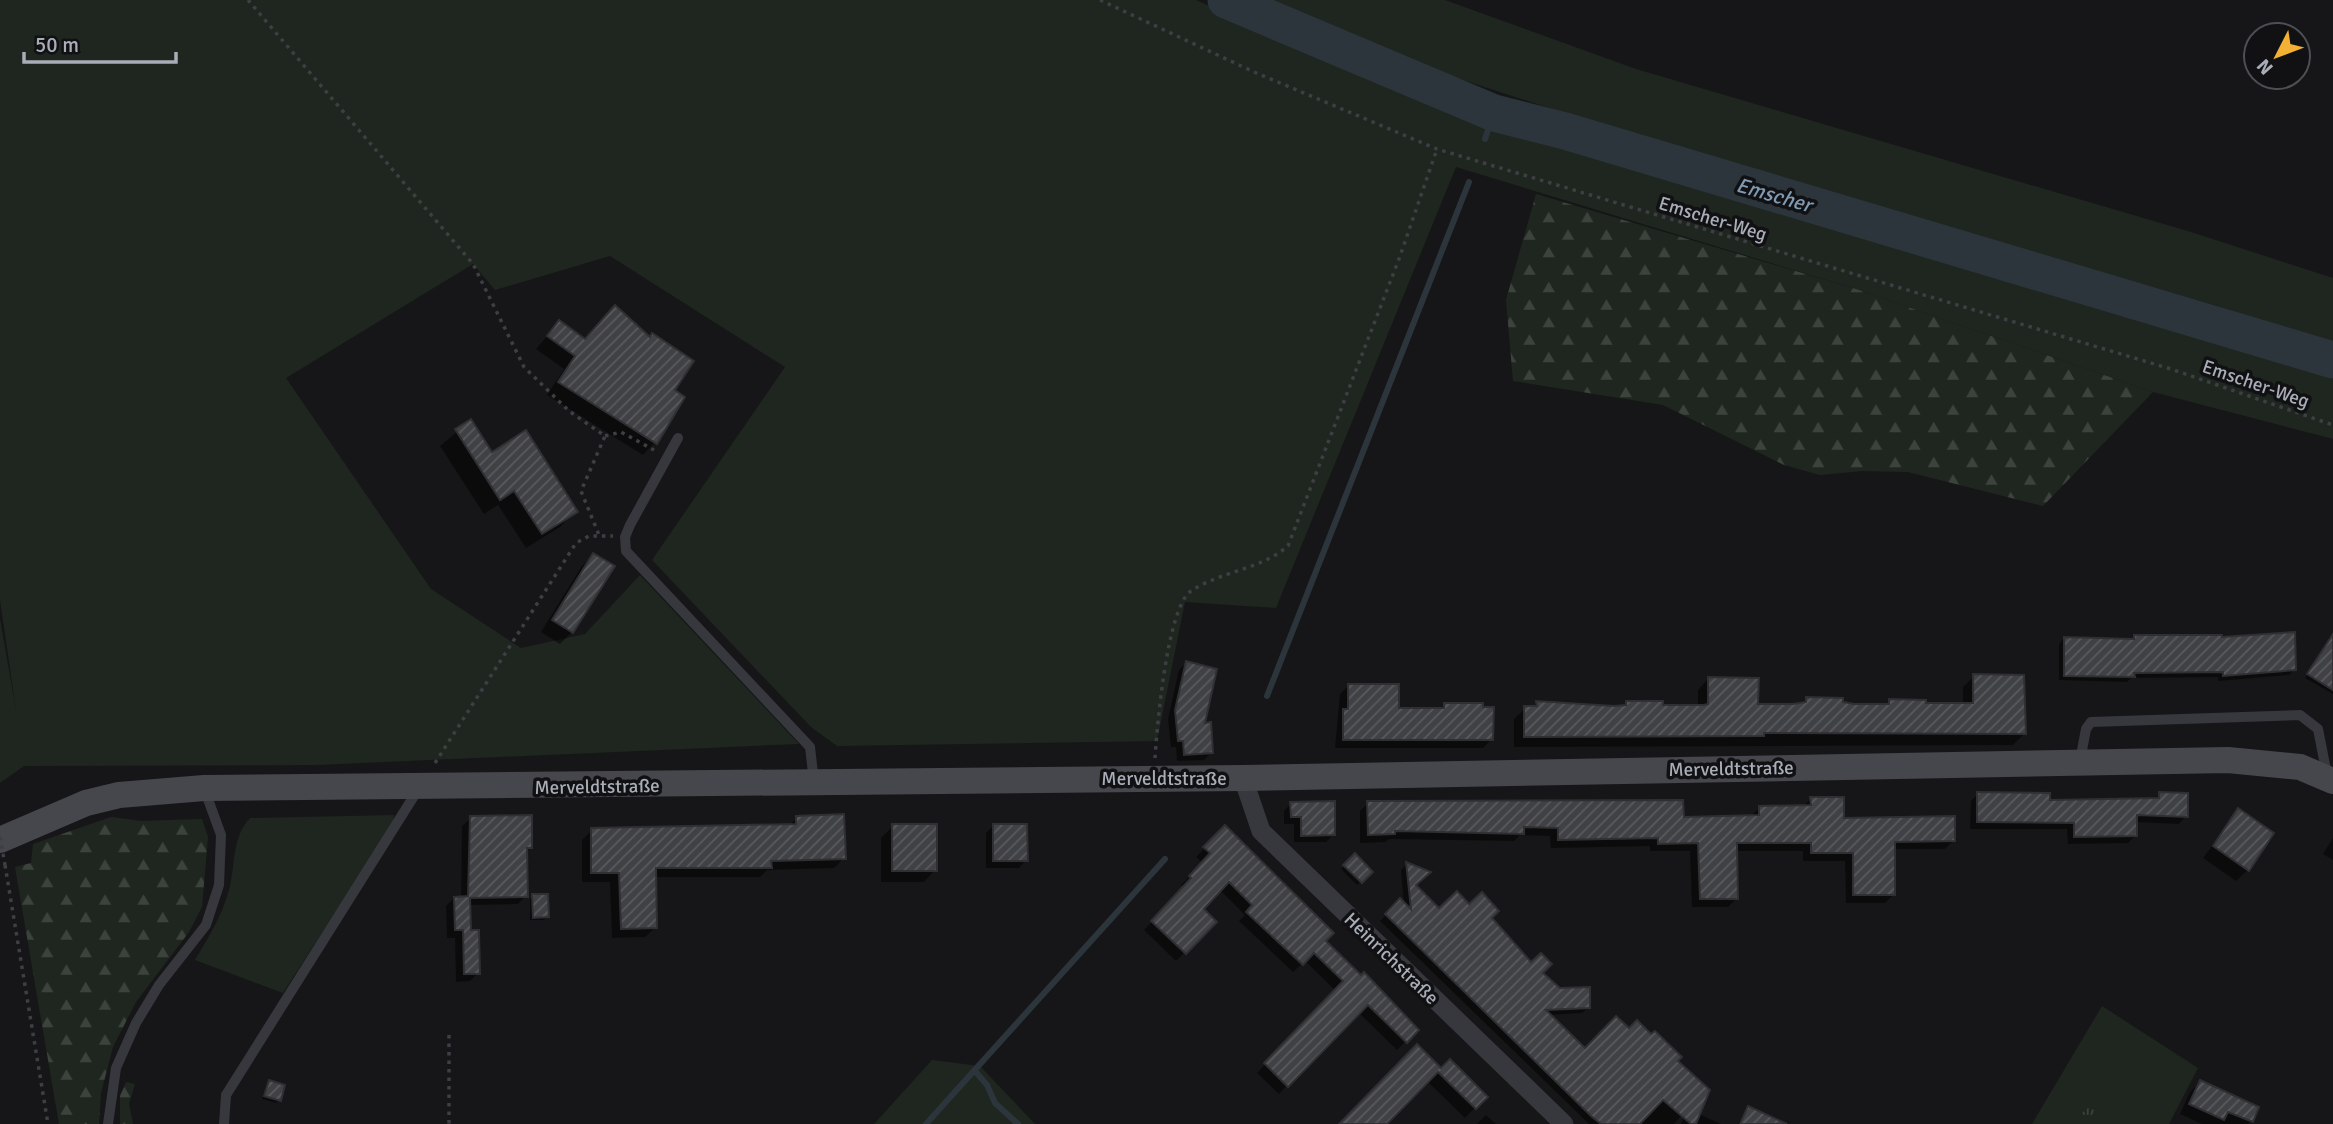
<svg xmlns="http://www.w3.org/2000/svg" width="2333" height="1124" viewBox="0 0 2333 1124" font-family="Signika,sans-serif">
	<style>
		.grass { fill: #1e261f }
		.forest { fill: url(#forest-firs) }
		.park { fill: url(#park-tufts) }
		.shadow { fill: #0007 }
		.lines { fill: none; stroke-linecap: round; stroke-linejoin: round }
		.stream { stroke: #2c353c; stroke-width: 6 }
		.river { stroke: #2c353c; stroke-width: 37 }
		.building { fill: url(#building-hatch); stroke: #303034; stroke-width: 2 }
		.path { stroke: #3d3f44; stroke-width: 3.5; stroke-dasharray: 3.5 5; stroke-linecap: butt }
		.service { stroke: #37383d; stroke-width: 10 }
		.minor { stroke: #37383d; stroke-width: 19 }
		.secondary { stroke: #45474d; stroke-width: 26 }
		.path-bridge { stroke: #3d3f44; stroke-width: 3.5; stroke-dasharray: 3.5 5; stroke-linecap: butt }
		.labels { text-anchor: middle; stroke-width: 7; stroke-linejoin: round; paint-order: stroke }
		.street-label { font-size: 19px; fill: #a8adb8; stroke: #111113 }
		.water-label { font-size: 21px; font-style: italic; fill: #7f9bb3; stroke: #111113 }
	</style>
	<defs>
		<pattern id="forest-firs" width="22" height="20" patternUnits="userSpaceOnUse" patternTransform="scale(1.75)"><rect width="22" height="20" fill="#1e261f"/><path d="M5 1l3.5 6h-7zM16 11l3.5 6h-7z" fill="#3c433d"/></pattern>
		<pattern id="park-tufts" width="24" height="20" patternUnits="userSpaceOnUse" patternTransform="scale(1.75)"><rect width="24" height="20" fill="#1e261f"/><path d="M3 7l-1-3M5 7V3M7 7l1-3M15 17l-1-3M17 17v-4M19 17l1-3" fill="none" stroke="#3c433d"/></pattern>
		<pattern id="building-hatch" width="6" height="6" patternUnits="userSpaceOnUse" patternTransform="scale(1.75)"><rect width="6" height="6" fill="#404145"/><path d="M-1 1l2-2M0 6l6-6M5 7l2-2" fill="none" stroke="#595a5e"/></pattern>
	</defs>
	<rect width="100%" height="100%" fill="#161618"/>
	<g class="grass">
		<polygon points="0,0 1196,0 1351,69 1502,126 2035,282 2333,377 2333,439 2153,392 1856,289 1456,167 1276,608 1185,602 1157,741 837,746 811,727 652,560 785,367 610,256 495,290 473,264 286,378 431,589 521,648 585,634 640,575 799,744 316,765 24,766 0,783 0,619 16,710 0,600"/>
		<polygon points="1265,0 1445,0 1636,69 2191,232 2333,278 2333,345 2217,306 1698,156 1432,70"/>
		<path d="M394 815 393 823 283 993 195 960C208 938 222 916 229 890 236 865 231 838 250 818Z"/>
		<polygon points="2102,1006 2198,1068 2169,1124 2032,1124"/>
		<polygon points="932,1060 980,1066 1035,1124 874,1124"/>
	</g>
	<g class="forest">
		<polygon points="1536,194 1856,289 2153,392 2043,506 1908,472 1862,471 1820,475 1784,465 1663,405 1513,381 1506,300"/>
		<polygon points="111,817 141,821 202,819 208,837 202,907 189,932 136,1002 113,1047 101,1093 99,1124 59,1124 15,867 31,863 33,844"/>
		<polygon points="126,1082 135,1084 129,1104 133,1124 120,1124 120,1096"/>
	</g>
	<polygon class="park" points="2101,1098 2120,1119 2115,1124 2077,1124 2078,1116"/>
	<g class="shadow">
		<polygon points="559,322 584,340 673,391 655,442 643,455 547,395 564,369 536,349"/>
		<polygon points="470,421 491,454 575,511 560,527 526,548 498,505 484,514 440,446"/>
		<polygon points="593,555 572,632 560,644 541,632 582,566"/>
		<polygon points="2135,637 2295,669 2289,675 2218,681 2218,677 2131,678 2127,682 2059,680 2059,644 2064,638 2132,641"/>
		<polygon points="2333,646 2333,694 2305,678 2326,647"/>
		<polygon points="1186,663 1211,753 1204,760 1177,761 1176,747 1171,747 1168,719 1179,670"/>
		<polygon points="1974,676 2024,734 2013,745 1514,747 1514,719 1525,708 1532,708 1537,703 1572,703 1572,707 1622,707 1627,702 1698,706 1698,690 1708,679 1756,706 1801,705 1807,699 1854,706 1885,705 1890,701 1963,705 1963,687"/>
		<polygon points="1349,685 1397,710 1440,709 1445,704 1492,739 1483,748 1335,748 1340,694"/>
		<polygon points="1978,794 2048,802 2154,800 2160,794 2186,816 2179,824 2135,822 2135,836 2128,843 2068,844 2067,829 1970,829 1971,801"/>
		<polygon points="1811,798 1843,820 1954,840 1945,849 1893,849 1894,894 1885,903 1846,903 1845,861 1803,861 1803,851 1736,851 1737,898 1728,907 1692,907 1690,851 1650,851 1650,846 1551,848 1550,836 1520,835 1514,841 1389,839 1385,842 1360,843 1360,811 1368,803 1682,819 1751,816 1760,807 1803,807"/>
		<polygon points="1291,803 1334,834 1326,842 1294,842 1294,824 1284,824 1284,811"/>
		<polygon points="2238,811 2248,870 2236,881 2203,858"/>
		<polygon points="471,818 530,848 526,853 526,896 518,904 468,905 469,932 478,973 470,981 456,982 455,938 447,938 446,906 454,898 461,898 462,826"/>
		<polygon points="797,818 844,858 834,868 767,870 760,877 654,877 655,928 645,937 612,938 610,882 582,882 582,840 592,830 788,826"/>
		<polygon points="893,826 935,870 924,882 881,882 881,838"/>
		<polygon points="993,826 1026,860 1019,868 986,868 986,833"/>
		<polygon points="1225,827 1324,941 1417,1030 1397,1050 1358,1012 1279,1094 1257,1073 1336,991 1305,961 1293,972 1239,921 1245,915 1220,890 1201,909 1215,922 1176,961 1144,930 1184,888 1181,885 1203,863 1196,857"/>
		<polygon points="2333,838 2333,860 2323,854"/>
		<polygon points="1355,856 1371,872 1357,885 1341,869"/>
		<polygon points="1407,864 1414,886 1439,910 1469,906 1489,918 1559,990 1589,1007 1582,1013 1549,1015 1585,1050 1629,1030 1676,1062 1688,1109 1721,1124 1681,1124 1686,1111 1674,1124 1589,1124 1380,921 1400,901 1404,905 1401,870"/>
		<polygon points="533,896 547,917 544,920 530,920 530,899"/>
		<polygon points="1417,1047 1441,1070 1485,1097 1465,1118 1427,1081 1384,1124 1342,1124"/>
		<polygon points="269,1082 279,1100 276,1103 262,1099"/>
		<polygon points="2200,1082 2251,1121 2248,1124 2202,1124 2180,1114 2190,1092"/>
		<polygon points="1748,1108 1767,1124 1738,1124"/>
		<polygon points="1486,1115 1496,1124 1477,1124"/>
	</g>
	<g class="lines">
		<g class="stream">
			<polyline points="1485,139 1494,113"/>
			<polyline points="1267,696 1469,182"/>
			<polyline points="975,1071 987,1085 995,1103 1018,1124"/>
			<polyline points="926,1124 1165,859"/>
		</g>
		<polyline class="river" points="1226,0 1494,113 1565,131 2333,360"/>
	</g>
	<g class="building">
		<polygon points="615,305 650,337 652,333 694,361 675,390 685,397 657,444 558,382 575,356 547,336 559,320 585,339"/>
		<polygon points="471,419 492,452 526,430 578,512 542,534 514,491 500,500 455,429"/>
		<polygon points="593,553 615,566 573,633 552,620"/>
		<polygon points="2295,632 2296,670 2223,676 2223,672 2134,673 2135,677 2064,676 2064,637 2134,639 2134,635 2222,635 2222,637"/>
		<polygon points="2333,634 2333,690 2307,674"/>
		<polygon points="1186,661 1217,669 1205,723 1211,722 1213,753 1184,755 1183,741 1178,741 1175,710"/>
		<polygon points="1973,674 2024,675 2026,734 1764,733 1764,736 1524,737 1524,706 1537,706 1536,701 1614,706 1626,705 1626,701 1663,701 1663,705 1704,705 1708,704 1708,677 1759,678 1758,704 1793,704 1806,702 1806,697 1843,698 1843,702 1854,704 1889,704 1889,699 1926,700 1926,703 1973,703"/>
		<polygon points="1348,684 1399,684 1399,708 1444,708 1444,703 1483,703 1483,707 1494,707 1493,740 1343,740 1343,709 1348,709"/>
		<polygon points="1977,792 2050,793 2050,800 2159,798 2159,792 2188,793 2188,817 2137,815 2137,836 2074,837 2074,823 1977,822"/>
		<polygon points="1810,797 1844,797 1844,818 1955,816 1955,841 1895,842 1895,895 1853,895 1853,853 1811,853 1811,843 1737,843 1738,899 1700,899 1698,843 1658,844 1658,838 1558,840 1558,828 1524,827 1524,834 1395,831 1395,834 1368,835 1367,801 1683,800 1684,817 1759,815 1759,806 1811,805"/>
		<polygon points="1335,801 1335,835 1301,836 1301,817 1291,817 1290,802"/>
		<polygon points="2238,808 2274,833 2249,871 2213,846"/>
		<polygon points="844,814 846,859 771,861 772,868 656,868 657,928 621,929 619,873 591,873 591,828 796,824 796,816"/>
		<polygon points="532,815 532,848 527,848 528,897 470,898 471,930 479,930 480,974 464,974 463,930 455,930 454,897 468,896 470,816"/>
		<rect x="892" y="824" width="45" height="47"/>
		<polygon points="993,824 1027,824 1028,861 993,861"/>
		<polygon points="1225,825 1334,933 1326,941 1361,975 1364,972 1419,1030 1407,1043 1368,1005 1288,1087 1264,1063 1343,981 1314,953 1303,965 1246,912 1252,905 1229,882 1204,909 1217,922 1186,954 1151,921 1191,878 1189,876 1210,853 1203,847"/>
		<polygon points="1355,853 1373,872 1362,883 1343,865"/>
		<polygon points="1406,862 1431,872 1416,885 1439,908 1457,891 1469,904 1482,892 1499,911 1492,918 1531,962 1541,953 1552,964 1543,973 1560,988 1590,987 1590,1008 1546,1010 1585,1048 1616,1016 1629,1028 1637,1020 1651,1034 1655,1031 1682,1057 1678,1061 1710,1090 1696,1124 1691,1124 1663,1100 1640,1124 1601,1124 1591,1116 1385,914 1400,898 1411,909"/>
		<polygon points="532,894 548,894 549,917 533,918"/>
		<polygon points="1417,1044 1441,1068 1450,1059 1488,1097 1476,1109 1438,1072 1387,1124 1339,1124"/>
		<polygon points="269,1080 285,1085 281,1101 264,1096"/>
		<polygon points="2200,1080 2259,1107 2253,1122 2228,1112 2224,1120 2189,1104"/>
		<polygon points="1748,1106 1787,1124 1740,1124"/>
	</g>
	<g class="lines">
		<g class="path">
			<polyline points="248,0 473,264 524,367 569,411 605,436 581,491 599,535"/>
			<polyline points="1100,0 1254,72 1437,149 2171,369 2333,425"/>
			<polyline points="605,436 621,432 654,450"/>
			<path d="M1155 758C1157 727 1167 607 1191 591 1221 571 1260 570 1288 546L1399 259 1437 149"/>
			<polyline points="435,763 576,543 589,536 613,536"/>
			<polyline points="5,865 48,1124"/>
			<polyline points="449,1035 449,1124"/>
		</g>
		<g class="service">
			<polyline points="678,438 630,525 625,537 626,551 810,747 814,782"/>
			<polyline points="2080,761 2086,729 2091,722 2300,715 2318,729 2327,775"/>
			<polyline points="108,1124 116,1068 136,1023 159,985 206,925 219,885 221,835 205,791"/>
			<polyline points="224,1124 226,1095 419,788"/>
		</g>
		<polyline class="minor" points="1243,778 1261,831 1564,1124"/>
		<polyline class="secondary" points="0,840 86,803 119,795 204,788 1243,778 2228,760 2300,767 2333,781"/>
		<polyline class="path-bridge" points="0,837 5,865"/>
	</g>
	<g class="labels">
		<g class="street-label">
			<text transform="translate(1713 218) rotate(17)" y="7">Emscher-Weg</text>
			<text transform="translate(2256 383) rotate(19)" y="7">Emscher-Weg</text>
			<text transform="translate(1731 768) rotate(-1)" y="7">Merveldtstraße</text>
			<text x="1164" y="785">Merveldtstraße</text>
			<text transform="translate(597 786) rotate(-1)" y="7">Merveldtstraße</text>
			<text transform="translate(1392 958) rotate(44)" y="7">Heinrichstraße</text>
		</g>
		<g class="water-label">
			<text transform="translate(1774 195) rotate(16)" y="7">Emscher</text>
		</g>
	</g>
	<g transform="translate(2277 56) rotate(228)"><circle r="33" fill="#111113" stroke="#4d4f55" stroke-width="2"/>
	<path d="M0-5L12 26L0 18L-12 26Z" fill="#f2b134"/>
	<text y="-10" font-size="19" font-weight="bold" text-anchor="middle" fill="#a8adb8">N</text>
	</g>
	<path d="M24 52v10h152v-10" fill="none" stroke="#a8adb8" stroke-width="3.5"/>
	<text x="35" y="52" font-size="21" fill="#a8adb8" stroke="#111113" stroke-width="5" paint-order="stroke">50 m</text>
</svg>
